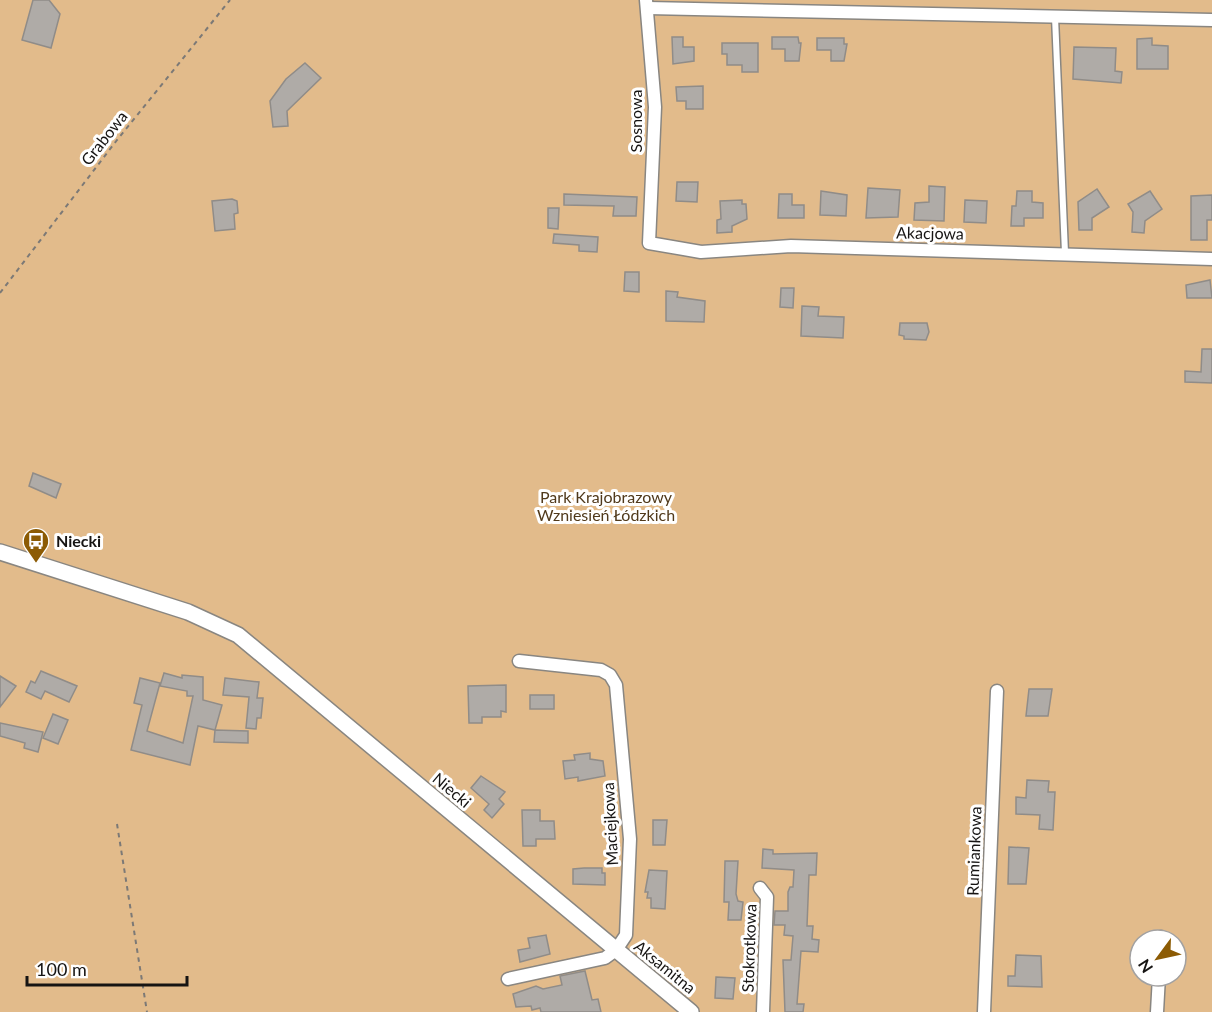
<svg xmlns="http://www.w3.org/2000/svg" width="1212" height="1012" viewBox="0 0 1212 1012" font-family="Lato,sans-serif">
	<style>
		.green { fill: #e2bb8b; fill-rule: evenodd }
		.building { fill: #afaba7; stroke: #908c88; stroke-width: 1.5 }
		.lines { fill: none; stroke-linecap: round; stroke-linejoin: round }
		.service-casing { stroke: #898681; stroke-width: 9 }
		.minor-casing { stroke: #898681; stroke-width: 15 }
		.tertiary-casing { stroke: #898681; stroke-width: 18 }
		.path { stroke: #7c7976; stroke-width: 2; stroke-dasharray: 4.5 4.5; stroke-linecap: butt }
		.service { stroke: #fff; stroke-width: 6 }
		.minor { stroke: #fff; stroke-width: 12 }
		.tertiary { stroke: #fff; stroke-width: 15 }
		.labels { text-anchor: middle; stroke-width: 6; stroke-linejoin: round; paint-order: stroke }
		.street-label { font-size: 16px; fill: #161413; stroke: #fff }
		.park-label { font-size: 16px; fill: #50391b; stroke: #fff }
		.poi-label { font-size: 16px; font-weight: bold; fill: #161413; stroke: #fff; text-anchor: start }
	</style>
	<rect width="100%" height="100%" fill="#e3dfda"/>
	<path class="green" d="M0 0H1212V1012H0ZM1140 940H1176V976H1140Z"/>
	<g class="building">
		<polygon points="33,0 49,0 60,14 51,48 22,40"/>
		<polygon points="672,37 683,37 683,47 694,47 694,61 673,64"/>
		<polygon points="772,37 798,37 799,43 801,43 799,61 785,61 785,49 772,49"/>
		<polygon points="817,38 844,38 844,44 847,44 844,61 831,61 831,50 817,50"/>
		<polygon points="1152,38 1152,45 1168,46 1168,69 1137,69 1137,39"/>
		<polygon points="722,43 758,43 758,72 742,72 742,65 727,65 727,54 722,54"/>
		<polygon points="1074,47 1116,48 1115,71 1122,72 1121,83 1073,79"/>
		<polygon points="305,63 321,78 287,111 288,126 273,127 270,101 286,79"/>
		<polygon points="703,86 703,109 686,109 686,101 677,101 676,87"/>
		<polygon points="677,182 698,182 697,202 676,201"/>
		<polygon points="929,186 945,187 944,221 914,220 915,203 929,202"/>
		<polygon points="868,188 900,190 898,217 866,218"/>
		<polygon points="1097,189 1109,207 1092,218 1092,230 1079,230 1078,202"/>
		<polygon points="821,191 847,195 846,216 820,215"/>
		<polygon points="1017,191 1032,191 1032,202 1043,203 1043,218 1024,218 1024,226 1011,226 1012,206 1016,206"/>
		<polygon points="1150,191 1162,209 1145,221 1144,233 1132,232 1133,212 1128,204"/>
		<polygon points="564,194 637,197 636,216 613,216 614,206 564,205"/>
		<polygon points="779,194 792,194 792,205 804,205 804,218 778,218"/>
		<polygon points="1212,195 1212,220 1207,220 1207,240 1191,240 1191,196"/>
		<polygon points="232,199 237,201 238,213 234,214 235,229 215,231 212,201"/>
		<polygon points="742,200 742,204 746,204 747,219 732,226 732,232 717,233 717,220 721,219 720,201"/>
		<polygon points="965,200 987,201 986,223 964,222"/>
		<polygon points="548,208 559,208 558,229 548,228"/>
		<polygon points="554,234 598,237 597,252 579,251 579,245 553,243"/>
		<polygon points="625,272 639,272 639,292 624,291"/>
		<polygon points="1210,280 1212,298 1187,298 1186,285"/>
		<polygon points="781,288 794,288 793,308 780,307"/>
		<polygon points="666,291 678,292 677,297 705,301 704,322 666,321"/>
		<polygon points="802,306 819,307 818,316 844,317 843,338 801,336"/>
		<polygon points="900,323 927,323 929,332 926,340 904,339 904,336 899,335"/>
		<polygon points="1202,349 1212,349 1212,383 1185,382 1185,371 1201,372"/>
		<polygon points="33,473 61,484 56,498 29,486"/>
		<polygon points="41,671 77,686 69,702 45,691 41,699 26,692 31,681 35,683"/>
		<polygon points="164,673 182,678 182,675 203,677 203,700 222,705 215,730 198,726 190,765 131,750 142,705 134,703 140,678 160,683 147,731 183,743 193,696 187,696 187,691 160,686"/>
		<polygon points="0,676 16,686 0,707"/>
		<polygon points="225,678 259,682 257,698 263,698 261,718 257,718 256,729 246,728 249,697 223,695"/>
		<polygon points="506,685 506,712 501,711 501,717 482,717 482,723 469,723 468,686"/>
		<polygon points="1029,689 1052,689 1048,716 1026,716"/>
		<rect x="530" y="695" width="24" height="14"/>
		<polygon points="53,714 68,720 58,744 43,738"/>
		<polygon points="0,723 43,732 38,752 24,748 25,743 0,736"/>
		<polygon points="215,730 248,731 248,743 214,742"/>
		<polygon points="590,753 590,759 603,761 605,776 578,781 578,777 565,779 563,761 575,760 574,755"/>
		<polygon points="481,776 505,792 499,799 504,804 492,818 484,810 489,804 471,788"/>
		<polygon points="1027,780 1049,781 1048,792 1055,792 1053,830 1039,829 1040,815 1016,814 1016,797 1026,798"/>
		<polygon points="522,810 540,810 540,821 554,821 555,839 536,839 536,846 523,846"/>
		<polygon points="653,820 667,820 665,845 653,845"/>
		<polygon points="1009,847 1029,848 1026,884 1008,884"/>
		<polygon points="763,849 773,850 773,854 817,853 816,875 809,875 807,926 813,926 812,939 819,940 818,952 801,951 797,1004 804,1004 803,1012 785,1012 783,960 791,960 793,936 784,935 785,925 774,925 775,911 788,911 788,892 790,887 793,887 794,870 762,868"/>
		<polygon points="725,861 738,861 736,894 738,901 743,902 741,920 728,920 729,902 724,902"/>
		<polygon points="584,868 602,868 602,873 605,873 605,885 573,884 573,869"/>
		<polygon points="649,870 667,871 665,909 651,908 651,898 647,898 648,892 645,892"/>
		<polygon points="546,935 550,954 520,962 518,950 530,948 528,938"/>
		<polygon points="1016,955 1041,956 1042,987 1008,986 1008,976 1015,976"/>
		<polygon points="585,971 592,1000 598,999 601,1012 541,1012 540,1008 532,1010 531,1006 516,1007 513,994 536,986 543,989 562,985 560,976"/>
		<polygon points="716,977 735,978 733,999 715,998"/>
	</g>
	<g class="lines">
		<g class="service-casing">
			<polyline id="service" points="1055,17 1065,253"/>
		</g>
		<g class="minor-casing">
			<g id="minor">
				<polyline points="646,0 655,107 649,243 701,252 791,246 1212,259"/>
				<polyline points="648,8 1212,20"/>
				<polyline points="760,888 767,897 763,1012"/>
				<polyline points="1161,940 1161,937"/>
				<polyline points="508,979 605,958 616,950 626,935 630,839 616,685 610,675 601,670 519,661"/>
				<polyline points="984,1012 997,691"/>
				<polyline points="1157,1012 1159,976"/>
			</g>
		</g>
		<g class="tertiary-casing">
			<polyline id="tertiary" points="0,552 188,612 238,635 691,1012"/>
		</g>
		<g class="path">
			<polyline points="0,293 117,140 230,0"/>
			<polyline points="117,824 147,1012"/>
		</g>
		<use href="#service" class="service"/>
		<use href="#minor" class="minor"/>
		<use href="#tertiary" class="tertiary"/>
	</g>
	<defs>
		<g id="bus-pin" transform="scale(1.35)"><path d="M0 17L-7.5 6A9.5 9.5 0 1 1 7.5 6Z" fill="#8c5b04" stroke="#fff"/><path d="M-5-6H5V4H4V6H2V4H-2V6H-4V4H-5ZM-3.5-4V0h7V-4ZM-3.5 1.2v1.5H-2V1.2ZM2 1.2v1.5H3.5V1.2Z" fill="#fff"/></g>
	</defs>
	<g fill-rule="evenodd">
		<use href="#bus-pin" x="36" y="541"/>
	</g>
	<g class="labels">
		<g class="street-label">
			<text transform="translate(636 121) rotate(-90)" y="6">Sosnowa</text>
			<text transform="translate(104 138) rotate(-52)" y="6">Grabowa</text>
			<text transform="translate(930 233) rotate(1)" y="6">Akacjowa</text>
			<text transform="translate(452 790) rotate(40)" y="6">Niecki</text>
			<text transform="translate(610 824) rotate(-93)" y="6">Maciejkowa</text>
			<text transform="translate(974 851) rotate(-88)" y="6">Rumiankowa</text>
			<text transform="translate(749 948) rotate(-88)" y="6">Stokrotkowa</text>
			<text transform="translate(665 967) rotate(39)" y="6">Aksamitna</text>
		</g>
		<g class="park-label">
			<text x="606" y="503">Park Krajobrazowy<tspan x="606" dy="18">Wzniesień Łódzkich</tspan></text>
		</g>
		<g class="poi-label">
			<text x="56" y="547">Niecki</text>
		</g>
	</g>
	<g transform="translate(1158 958) rotate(237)"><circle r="28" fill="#ffffff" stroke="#a2a1a1" stroke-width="1.5"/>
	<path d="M0-4.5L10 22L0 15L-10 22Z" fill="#8c5b04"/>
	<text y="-9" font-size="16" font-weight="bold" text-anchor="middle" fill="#161413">N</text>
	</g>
	<path d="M27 976v9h160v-9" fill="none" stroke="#161413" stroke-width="3"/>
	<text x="36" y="976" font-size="18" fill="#161413" stroke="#ffffff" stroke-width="4.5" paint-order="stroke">100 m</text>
</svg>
